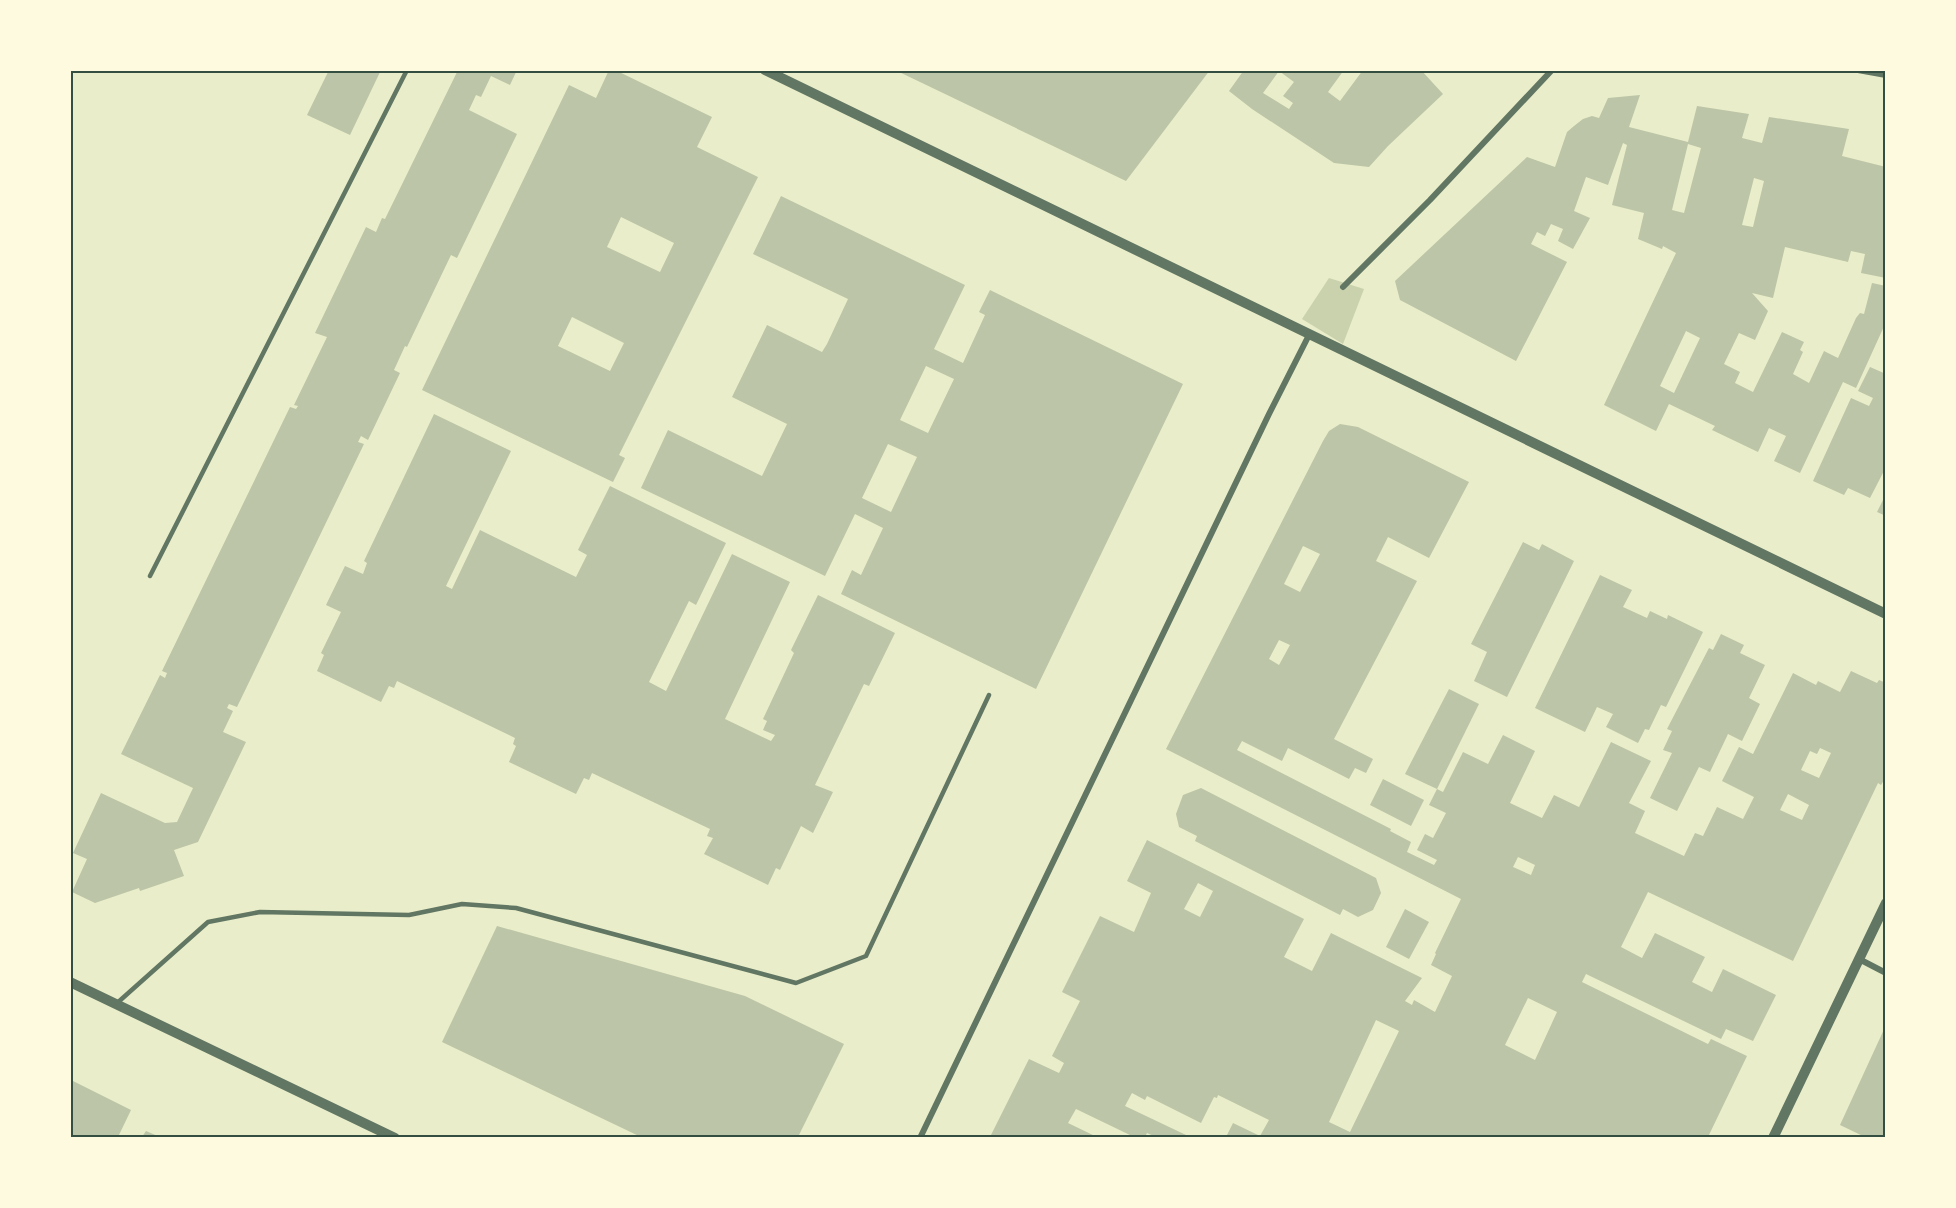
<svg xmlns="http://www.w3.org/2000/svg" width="1956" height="1208" viewBox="0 0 1956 1208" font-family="'Golos Text',sans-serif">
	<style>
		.green { fill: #cad2ad }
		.building { fill: #bcc5a7; fill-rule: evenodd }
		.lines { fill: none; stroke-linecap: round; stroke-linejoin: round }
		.service { stroke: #617663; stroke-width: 4.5 }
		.minor { stroke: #617663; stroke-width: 6 }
		.tertiary { stroke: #617663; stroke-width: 10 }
		.neatline { fill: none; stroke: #344e41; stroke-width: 2 }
	</style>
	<rect width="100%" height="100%" fill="#e9edc9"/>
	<polygon class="green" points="1329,278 1364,289 1343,344 1302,319"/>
	<g class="building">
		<polygon points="329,70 381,70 350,135 307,115"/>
		<polygon points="458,70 517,70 510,85 491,76 481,97 476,95 469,110 517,134 457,258 451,255 407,347 405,346 394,370 400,373 368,440 361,436 358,442 364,444 237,707 229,704 227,708 233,711 223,732 246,742 198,842 174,850 184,876 140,891 139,888 95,903 72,892 87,859 73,853 101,793 165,823 177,822 193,788 121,754 160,675 165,678 167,673 162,671 290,407 296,409 298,406 294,405 327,337 315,333 366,227 376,232 382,218 385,219"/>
		<path d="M609 70H615L712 117 697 147 758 177 619 455 625 458 613 482 422 390 569 85 596 98ZM621 217 674 243 660 272 607 247ZM572 317 624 343 610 371 558 346Z"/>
		<polygon points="895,70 1210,70 1126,181"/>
		<path d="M1244 70H1344L1328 92 1340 101 1363 70H1421L1443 94 1388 146 1369 167 1334 163 1252 109 1229 91ZM1279 71 1294 82 1283 96 1293 103 1289 109 1263 93Z"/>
		<path d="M1640 95 1629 127 1688 142 1697 106 1749 114 1742 138 1762 143 1769 117 1849 129 1842 156 1886 167V278L1861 273 1865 254 1851 251 1848 262 1785 247 1773 298 1752 293 1768 311 1755 340 1739 333 1724 364 1740 372 1735 383 1753 392 1782 332 1804 342 1800 350 1803 352 1793 374 1809 383 1824 351 1838 358 1856 318 1860 313 1864 314 1872 283 1886 286V322L1856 388 1843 382 1800 473 1774 461 1786 436 1769 428 1758 452 1712 430 1715 426 1669 404 1656 431 1604 405 1676 253 1663 246 1662 249 1638 239 1644 213 1612 205 1627 145 1623 143 1608 185 1586 177 1574 211 1590 218 1573 249 1558 241 1563 229 1551 224 1545 236 1537 232 1531 244 1567 262 1516 361 1400 300 1395 281 1527 157 1555 167 1567 132 1574 126 1583 119 1592 116 1599 118 1608 98ZM1688 144 1701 148 1684 213 1672 210ZM1754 178 1764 181 1753 227 1742 225ZM1686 331 1700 338 1674 393 1660 386Z"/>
		<path d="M781 196 965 285 934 349 963 363 985 315 979 312 990 290 1183 384 1036 689 841 594 852 570 861 575 883 528 855 514 825 576 641 488 668 430 762 476 787 424 732 397 767 325 822 352 827 344 848 299 753 254ZM926 366 954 379 928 433 900 420ZM888 444 917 457 891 512 862 498Z"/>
		<polygon points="1870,367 1886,374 1886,467 1870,498 1848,488 1844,495 1813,481 1851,398 1869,406 1873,398 1858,391"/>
		<polygon points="434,414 511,451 446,586 452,589 480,530 576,577 587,555 578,550 610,486 726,543 696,605 689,601 649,682 666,691 732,554 790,582 725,719 771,741 775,735 763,730 767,721 763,719 794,653 791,650 818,595 895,633 869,686 864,684 815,785 833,792 813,833 801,826 780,870 776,868 768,885 704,854 713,838 707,836 710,829 592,773 589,780 584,778 576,794 509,762 516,746 513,744 515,738 397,681 394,688 389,686 381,702 317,671 324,655 321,653 341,612 326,605 345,566 363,574 367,563 364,561"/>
		<path d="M1340 424 1358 427 1469 482 1429 558 1388 537 1376 561 1417 581 1334 739 1373 759 1366 773 1355 768 1349 779 1288 748 1282 761 1242 741 1237 750 1391 829 1390 831 1411 842 1407 852 1434 865 1437 860 1417 850 1425 834 1433 838 1446 813 1429 805 1437 789 1443 792 1463 752 1488 764 1503 735 1535 751 1510 803 1542 818 1554 795 1579 807 1611 742 1651 761 1629 803 1645 811 1635 833 1684 856 1695 833 1703 836 1717 807 1743 819 1754 797 1722 781 1739 747 1753 754 1793 673 1816 685 1818 681 1840 692 1851 671 1877 683 1879 680 1886 683V777L1881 785 1878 783 1793 961 1648 892 1621 947 1642 958 1655 933 1705 957 1692 982 1712 992 1723 969 1776 995 1753 1041 1726 1029 1721 1039 1586 974 1582 982 1708 1044 1711 1039 1747 1056 1708 1137H1226L1233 1123 1260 1136 1269 1120 1218 1095 1217 1098 1214 1097 1201 1123 1147 1096 1145 1100 1132 1093 1125 1106 1186 1135 1185 1137H1156L1147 1133 1145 1137H1131L1132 1136 1076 1109 1068 1123 1097 1137H990L1029 1059 1059 1073 1064 1063 1052 1056 1080 1001 1062 992 1100 916 1134 932 1151 893 1127 881 1147 840 1304 919 1284 957 1312 971 1331 933 1422 978 1405 1001 1412 1005 1414 1000 1435 1012 1452 976 1431 965 1436 954 1435 953 1461 899 1166 749 1323 441 1329 431ZM1303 546 1320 554 1300 592 1284 584ZM1279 640 1290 645 1279 665 1269 659ZM1820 748 1831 753 1819 778 1801 770 1810 751 1817 754ZM1788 794 1809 805 1802 820 1780 810ZM1518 857 1535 865 1531 875 1513 867ZM1198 883 1213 891 1200 917 1184 909ZM1528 998 1557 1012 1535 1060 1505 1045ZM1376 1020 1399 1031 1350 1132 1329 1122Z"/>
		<polygon points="1886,494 1886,516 1877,512"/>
		<polygon points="1523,542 1539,550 1542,544 1574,561 1507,697 1474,681 1487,652 1471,644"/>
		<polygon points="1600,575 1632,590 1623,607 1647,618 1650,611 1667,619 1668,615 1703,632 1666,707 1661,705 1649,730 1645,729 1638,743 1606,727 1613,714 1597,707 1585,732 1535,708"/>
		<polygon points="1721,634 1744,645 1740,653 1765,665 1749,698 1760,704 1742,741 1728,734 1710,772 1699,767 1677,811 1650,798 1672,753 1663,750 1672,731 1667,729 1709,648 1713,650"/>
		<polygon points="1449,689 1479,704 1437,789 1405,774"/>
		<polygon points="1383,779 1424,800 1411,826 1370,805"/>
		<polygon points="1201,788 1376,878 1381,893 1373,910 1358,917 1343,909 1340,915 1195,841 1197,836 1179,827 1176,814 1183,795"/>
		<polygon points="1405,909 1429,922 1409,959 1386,947"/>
		<polygon points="497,926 745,996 844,1044 798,1137 641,1137 442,1042"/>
		<polygon points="1886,1025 1886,1137 1865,1137 1840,1125"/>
		<polygon points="73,1081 131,1110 118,1137 70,1137 70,1087"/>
		<polygon points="146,1131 160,1137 142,1137"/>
	</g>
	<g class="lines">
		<g class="service">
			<polyline points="150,576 407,70"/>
			<polyline points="116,1004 208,922 260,912 409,915 462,904 516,908 796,983 866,956 989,695"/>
		</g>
		<g class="minor">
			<polyline points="1858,70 1886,75"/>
			<polyline points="1343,287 1430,200 1552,70"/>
			<polyline points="1859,959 1886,973"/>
			<polyline points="920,1138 1269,414 1309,335"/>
		</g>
		<g class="tertiary">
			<polyline points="765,70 1886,614"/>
			<polyline points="70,982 395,1138"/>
			<polyline points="1773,1138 1886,903"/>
		</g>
	</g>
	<rect width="1956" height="1208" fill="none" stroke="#fefae0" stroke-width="144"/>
	<rect x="72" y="72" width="1812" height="1064" class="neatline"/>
</svg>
